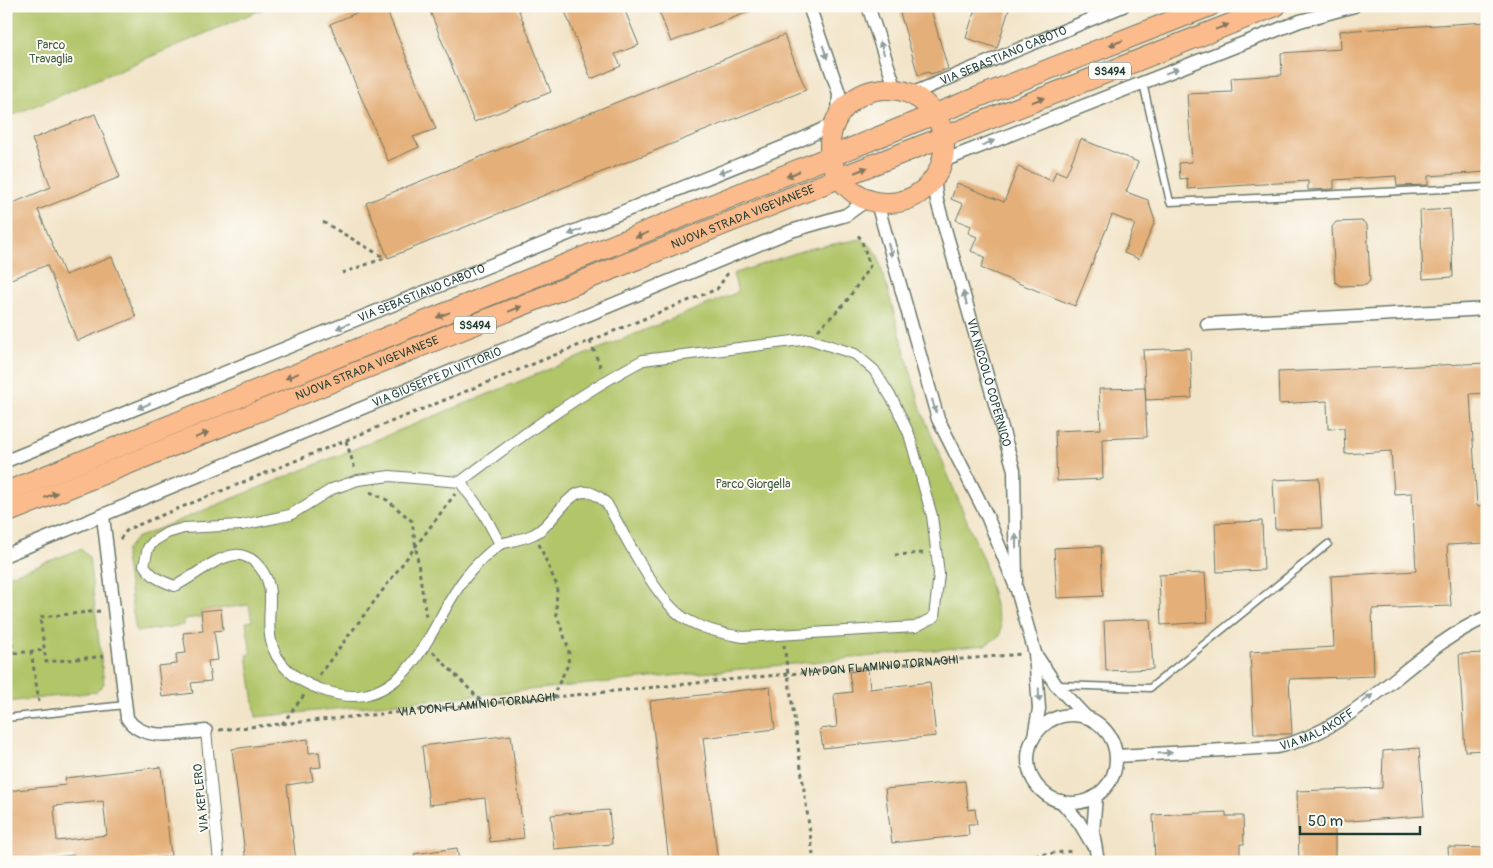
<svg xmlns="http://www.w3.org/2000/svg" width="1493" height="868" viewBox="0 0 1493 868" font-family="Pangolin,sans-serif">
	<style>
		.green { fill: #b1c569; stroke: #68814e }
		.building { fill: #e4af78; fill-rule: evenodd }
		.lines { fill: none; stroke-linecap: round; stroke-linejoin: round }
		.service-casing { stroke: #697768; stroke-width: 9 }
		.pedestrian-casing { stroke: #697768; stroke-width: 12 }
		.minor-casing { stroke: #697768; stroke-width: 15 }
		.primary-casing { stroke: #697768; stroke-width: 22 }
		.path { stroke: #697768; stroke-width: 3; stroke-dasharray: 4 4; stroke-linecap: butt }
		.service { stroke: #fff; stroke-width: 6 }
		.pedestrian { stroke: #fff; stroke-width: 10 }
		.minor { stroke: #fff; stroke-width: 12 }
		.primary { stroke: #fbbb8c; stroke-width: 20 }
		.oneway { fill: #82765c }
		.oneway2 { fill: #8f9e9a }
		.labels { text-anchor: middle; stroke-width: 4; stroke-linejoin: round; paint-order: stroke }
		.shield { fill: #fdfcf7; stroke: #62766e; stroke-width: 1 }
		.shield-label { font-size: 11px; font-weight: bold; fill: #1f3d34 }
		.park-label { font-size: 12px; fill: #445f41; stroke: #fdfcf7 }
		.street-label { font-size: 12px; fill: #1f3d34; stroke: #fdfcf7 }
	</style>
	<rect width="100%" height="100%" fill="#fdfcf7"/>
	<filter id="ink" filterUnits="userSpaceOnUse"><feTurbulence type="fractalNoise" baseFrequency=".02" numOctaves="2"/><feDisplacementMap in="SourceGraphic" scale="10" xChannelSelector="R" yChannelSelector="G"/><feConvolveMatrix kernelMatrix="1 2 1 2 8 2 1 2 1" color-interpolation-filters="sRGB"/></filter>
	<filter id="wash" filterUnits="userSpaceOnUse"><feTurbulence type="fractalNoise" baseFrequency=".0096" numOctaves="4" result="noise"/><feDisplacementMap in="SourceGraphic" scale="20" xChannelSelector="R" yChannelSelector="G"/><feGaussianBlur stdDeviation="1.12" result="paint"/><feColorMatrix in="noise" values="0 0 0 0 0 0 0 0 0 0 0 0 0 0 0 0 0 1.4 0 .05"/><feComposite in="paint" operator="in"/></filter>
	<g filter="url(#wash)">
		<rect width="100%" height="100%" fill="#f2e4c8"/>
		<g class="green">
			<polygon points="6,6 270,6 6,118"/>
			<polygon points="861,239 871,246 878,256 922,412 984,562 1001,628 1000,636 985,645 256,717 247,655 251,654 246,622 252,621 249,605 201,611 201,617 184,619 184,625 136,632 125,557 126,550 136,538 738,292 733,274 807,249"/>
			<polygon points="81,549 89,557 104,684 96,692 6,702 6,577"/>
		</g>
		<g id="blocks">
			<g class="building">
				<polygon points="360,6 385,6 436,129 413,137 419,147 388,161 330,24 361,11"/>
				<polygon points="428,6 517,6 551,92 474,122"/>
				<polygon points="563,6 623,6 639,45 615,54 621,66 591,79"/>
				<polygon points="657,6 761,6 761,7 671,42"/>
				<polygon points="898,6 930,6 948,69 930,74 929,72 918,75"/>
				<polygon points="976,6 1010,6 997,48 966,38"/>
				<polygon points="1487,22 1487,172 1428,176 1428,185 1397,186 1396,176 1334,180 1334,189 1308,190 1308,181 1188,189 1187,178 1180,179 1179,163 1192,162 1187,94 1232,92 1231,78 1282,75 1281,53 1341,49 1340,31"/>
				<polygon points="784,35 806,90 388,258 366,203"/>
				<polygon points="95,114 120,177 38,210 65,275 112,257 136,317 77,341 47,265 6,281 6,206 51,187 32,139"/>
				<polygon points="1081,139 1138,162 1126,192 1148,200 1155,221 1139,259 1124,253 1135,224 1112,215 1075,306 981,268 985,257 971,251 977,237 968,233 971,226 956,220 963,204 951,199 957,183 1004,202 1018,167 1052,181 1056,171 1066,175"/>
				<polygon points="1450,209 1453,277 1423,279 1420,211"/>
				<polygon points="1362,221 1367,225 1370,281 1366,285 1341,286 1335,282 1332,227 1336,222"/>
				<polygon points="1190,348 1192,398 1146,400 1143,350"/>
				<polygon points="1487,363 1487,393 1470,394 1477,506 1487,505 1487,543 1447,545 1451,606 1372,609 1374,676 1289,679 1292,734 1254,734 1250,652 1334,647 1331,576 1416,571 1412,493 1394,494 1391,451 1345,454 1344,428 1328,429 1327,401 1279,404 1278,372"/>
				<polygon points="1145,388 1147,437 1102,439 1103,479 1057,481 1055,431 1101,429 1099,389"/>
				<polygon points="1319,478 1322,528 1275,529 1273,480"/>
				<polygon points="1262,521 1264,570 1217,572 1215,523"/>
				<polygon points="1101,546 1103,596 1057,598 1054,548"/>
				<polygon points="1205,573 1208,622 1161,625 1159,575"/>
				<polygon points="221,609 223,630 214,631 218,660 208,661 211,681 191,683 193,693 162,697 158,666 177,664 176,654 186,653 183,633 203,631 201,611"/>
				<polygon points="1150,619 1153,669 1106,671 1104,621"/>
				<polygon points="1487,653 1487,750 1465,751 1459,654"/>
				<polygon points="868,669 870,689 930,682 936,736 823,748 820,729 837,727 834,694 852,692 849,672"/>
				<polygon points="770,687 775,729 703,738 718,862 669,862 650,701"/>
				<polygon points="511,735 524,838 490,842 485,798 429,805 422,746"/>
				<polygon points="308,739 309,753 319,752 321,767 311,768 313,781 287,785 296,862 246,862 232,749"/>
				<polygon points="1419,748 1424,816 1335,822 1335,862 1299,862 1297,791 1382,788 1383,751"/>
				<path d="M161 767 171 856 123 862H75L74 855 6 862V791L66 785 65 778ZM103 801 107 835 57 841 54 806Z"/>
				<polygon points="965,781 968,810 975,809 977,824 968,824 969,835 892,843 885,789"/>
				<polygon points="609,810 612,844 554,849 551,815"/>
				<polygon points="1226,812 1226,816 1243,816 1244,844 1240,844 1240,860 1155,862 1153,815"/>
				<polygon points="1448,847 1487,848 1487,862 1449,862"/>
				<polygon points="457,848 459,862 415,862 414,854"/>
			</g>
		</g>
	</g>
	<g filter="url(#ink)">
		<use href="#blocks" fill-opacity="0" stroke="#697768" stroke-width="1"/>
		<g class="lines">
			<g class="service-casing">
				<g id="service">
					<polyline points="1143,83 1170,202 1487,187"/>
					<polyline points="1057,685 1150,688 1328,544"/>
					<polyline points="6,718 125,705"/>
				</g>
			</g>
			<g class="pedestrian-casing">
				<g id="pedestrian">
					<path d="M390 476 460 482 484 514 500 544C487 554 475 565 465 578 434 617 420 683 364 695 349 698 333 694 320 689 297 681 276 665 271 641 264 611 281 587 255 562 251 558 241 554 235 555 216 557 193 577 175 586 161 581 152 577 144 565L148 548 154 541 167 533 184 528 242 525 290 515 332 489 358 480Z"/>
					<path d="M460 482C518 438 579 394 643 360L809 339 855 354 874 370 894 402 909 434 932 516 939 574 934 617 915 627 743 637C723 634 702 629 684 618 656 600 625 535 607 504 573 468 560 522 534 534 524 539 511 541 500 544"/>
					<polyline points="206,731 219,862"/>
				</g>
			</g>
			<g class="minor-casing">
				<g id="minor">
					<polyline points="809,6 839,93 838,115"/>
					<polyline points="868,6 896,90"/>
					<path id="s2" d="M911 94 1123 6"/>
					<polyline points="943,161 1300,21 1354,6"/>
					<path id="s3" d="M934 179 937 201 1014 470 1016 582"/>
					<polyline points="877,203 938,419 987,516 1017,590 1035,653 1039,709 1034,736"/>
					<polyline points="1207,324 1487,309"/>
					<path id="s4" d="M6 461 798 141 834 124"/>
					<path d="M103 516 127 718C142 743 182 733 206 731"/>
					<path id="s5" d="M6 555 791 231 846 215 867 200"/>
					<polyline points="1036,655 1056,685 1085,716"/>
					<circle cx="1072" cy="759" r="44"/>
					<path id="s6" d="M1117 756 1277 747C1358 730 1412 649 1487 617"/>
					<polyline points="1096,796 1093,832 1098,862"/>
					<polyline points="1061,801 1079,822 1092,844"/>
				</g>
			</g>
			<g class="primary-casing">
				<g id="primary">
					<circle cx="887" cy="146" r="57"/>
					<polyline points="6,492 935,114 1210,6"/>
					<path id="s7" d="M6 513 839 178 1276 6"/>
				</g>
			</g>
			<g class="path">
				<polyline points="246,6 247,8"/>
				<polyline points="323,222 385,258"/>
				<polyline points="342,273 385,258"/>
				<polyline points="818,330 846,302 870,266 861,239 856,233"/>
				<polyline points="590,341 602,371"/>
				<polyline points="346,441 355,469"/>
				<polyline points="370,492 387,500 412,521 426,617"/>
				<polyline points="120,539 128,529 717,289 728,273"/>
				<polyline points="539,544 557,586 556,613 569,650 568,665 552,697"/>
				<polyline points="895,555 924,553"/>
				<polyline points="100,611 40,617 46,662 106,656"/>
				<polyline points="11,635 13,653"/>
				<polyline points="784,645 814,862"/>
				<polyline points="31,651 39,702"/>
				<polyline points="433,652 483,703"/>
				<polyline points="6,654 44,650"/>
				<polyline points="319,675 455,494"/>
				<polyline points="282,724 305,694"/>
				<path id="s1" d="M219 730 788 674 1022 654"/>
				<polyline points="971,862 1073,851"/>
			</g>
			<use href="#service" class="service"/>
			<use href="#pedestrian" class="pedestrian"/>
			<use href="#minor" class="minor"/>
			<use href="#primary" class="primary"/>
		</g>
		<defs><path id="oneway-solid" d="M-6-.8H1V-3.2L6.5 0L1 3.2V.8H-6Z" transform="scale(1.25)"/></defs>
		<g class="oneway">
			<use href="#oneway-solid" transform="translate(1222 27) rotate(-21)"/>
			<use href="#oneway-solid" transform="translate(1116 43) rotate(159)"/>
			<use href="#oneway-solid" transform="translate(1038 100) rotate(-21)"/>
			<use href="#oneway-solid" transform="translate(861 170) rotate(-22)"/>
			<use href="#oneway-solid" transform="translate(793 174) rotate(158)"/>
			<use href="#oneway-solid" transform="translate(642 235) rotate(158)"/>
			<use href="#oneway-solid" transform="translate(515 309) rotate(-22)"/>
			<use href="#oneway-solid" transform="translate(443 315) rotate(158)"/>
			<use href="#oneway-solid" transform="translate(292 376) rotate(158)"/>
			<use href="#oneway-solid" transform="translate(202 435) rotate(-22)"/>
			<use href="#oneway-solid" transform="translate(51 495) rotate(-22)"/>
		</g>
		<g class="oneway2">
			<use href="#oneway-solid" transform="translate(882 48) rotate(-108)"/>
			<use href="#oneway-solid" transform="translate(825 52) rotate(71)"/>
			<use href="#oneway-solid" transform="translate(1172 71) rotate(-21)"/>
			<use href="#oneway-solid" transform="translate(988 143) rotate(-21)"/>
			<use href="#oneway-solid" transform="translate(725 171) rotate(158)"/>
			<use href="#oneway-solid" transform="translate(575 232) rotate(158)"/>
			<use href="#oneway-solid" transform="translate(890 250) rotate(74)"/>
			<use href="#oneway-solid" transform="translate(965 298) rotate(-106)"/>
			<use href="#oneway-solid" transform="translate(343 326) rotate(158)"/>
			<use href="#oneway-solid" transform="translate(144 406) rotate(158)"/>
			<use href="#oneway-solid" transform="translate(934 406) rotate(74)"/>
			<use href="#oneway-solid" transform="translate(1016 541) rotate(-91)"/>
			<use href="#oneway-solid" transform="translate(1039 695) rotate(88)"/>
			<use href="#oneway-solid" transform="translate(1367 699) rotate(-37)"/>
			<use href="#oneway-solid" transform="translate(1165 753) rotate(-4)"/>
		</g>
	</g>
	<g class="labels">
		<g class="shield">
			<rect x="1089" y="62.5" width="42" height="17" rx="4"/>
			<rect x="454" y="316.5" width="42" height="17" rx="4"/>
		</g>
		<g class="shield-label">
			<text x="1110" y="75">SS494</text>
			<text x="475" y="329">SS494</text>
		</g>
		<g class="park-label">
			<text x="51" y="49">Parco<tspan x="51" dy="14">Travaglia</tspan></text>
			<text x="753" y="488">Parco Giorgella</text>
		</g>
		<g class="street-label">
			<text dy="4" stroke="none"><textPath href="#s2" startOffset="100">VIA SEBASTIANO CABOTO</textPath></text>
			<text dy="4" stroke="none"><textPath href="#s7" startOffset="794">NUOVA STRADA VIGEVANESE</textPath></text>
			<text dy="4" stroke="none"><textPath href="#s4" startOffset="448">VIA SEBASTIANO CABOTO</textPath></text>
			<text dy="4" stroke="none"><textPath href="#s7" startOffset="389">NUOVA STRADA VIGEVANESE</textPath></text>
			<text dy="4" stroke="none"><textPath href="#s5" startOffset="466">VIA GIUSEPPE DI VITTORIO</textPath></text>
			<text dy="4" stroke="none"><textPath href="#s3" startOffset="211">VIA NICCOLÒ COPERNICO</textPath></text>
			<text dy="4" stroke="none"><textPath href="#s1" startOffset="664">VIA DON FLAMINIO TORNAGHI</textPath></text>
			<text dy="4" stroke="none"><textPath href="#s1" startOffset="259">VIA DON FLAMINIO TORNAGHI</textPath></text>
			<text dy="4" stroke="none"><textPath href="#s6" startOffset="204">VIA MALAKOFF</textPath></text>
			<text transform="translate(201 798) rotate(-96)" y="4">VIA KEPLERO</text>
		</g>
	</g>
	<rect width="1493" height="868" fill="none" stroke="#fdfcf7" stroke-width="25"/>
	<path d="M1300 826v8h120v-8" fill="none" stroke="#1f3d34" stroke-width="2.5"/>
	<text x="1308" y="826" font-size="15" fill="#1f3d34" stroke="#fdfcf7" stroke-width="4" paint-order="stroke">50 m</text>
</svg>
